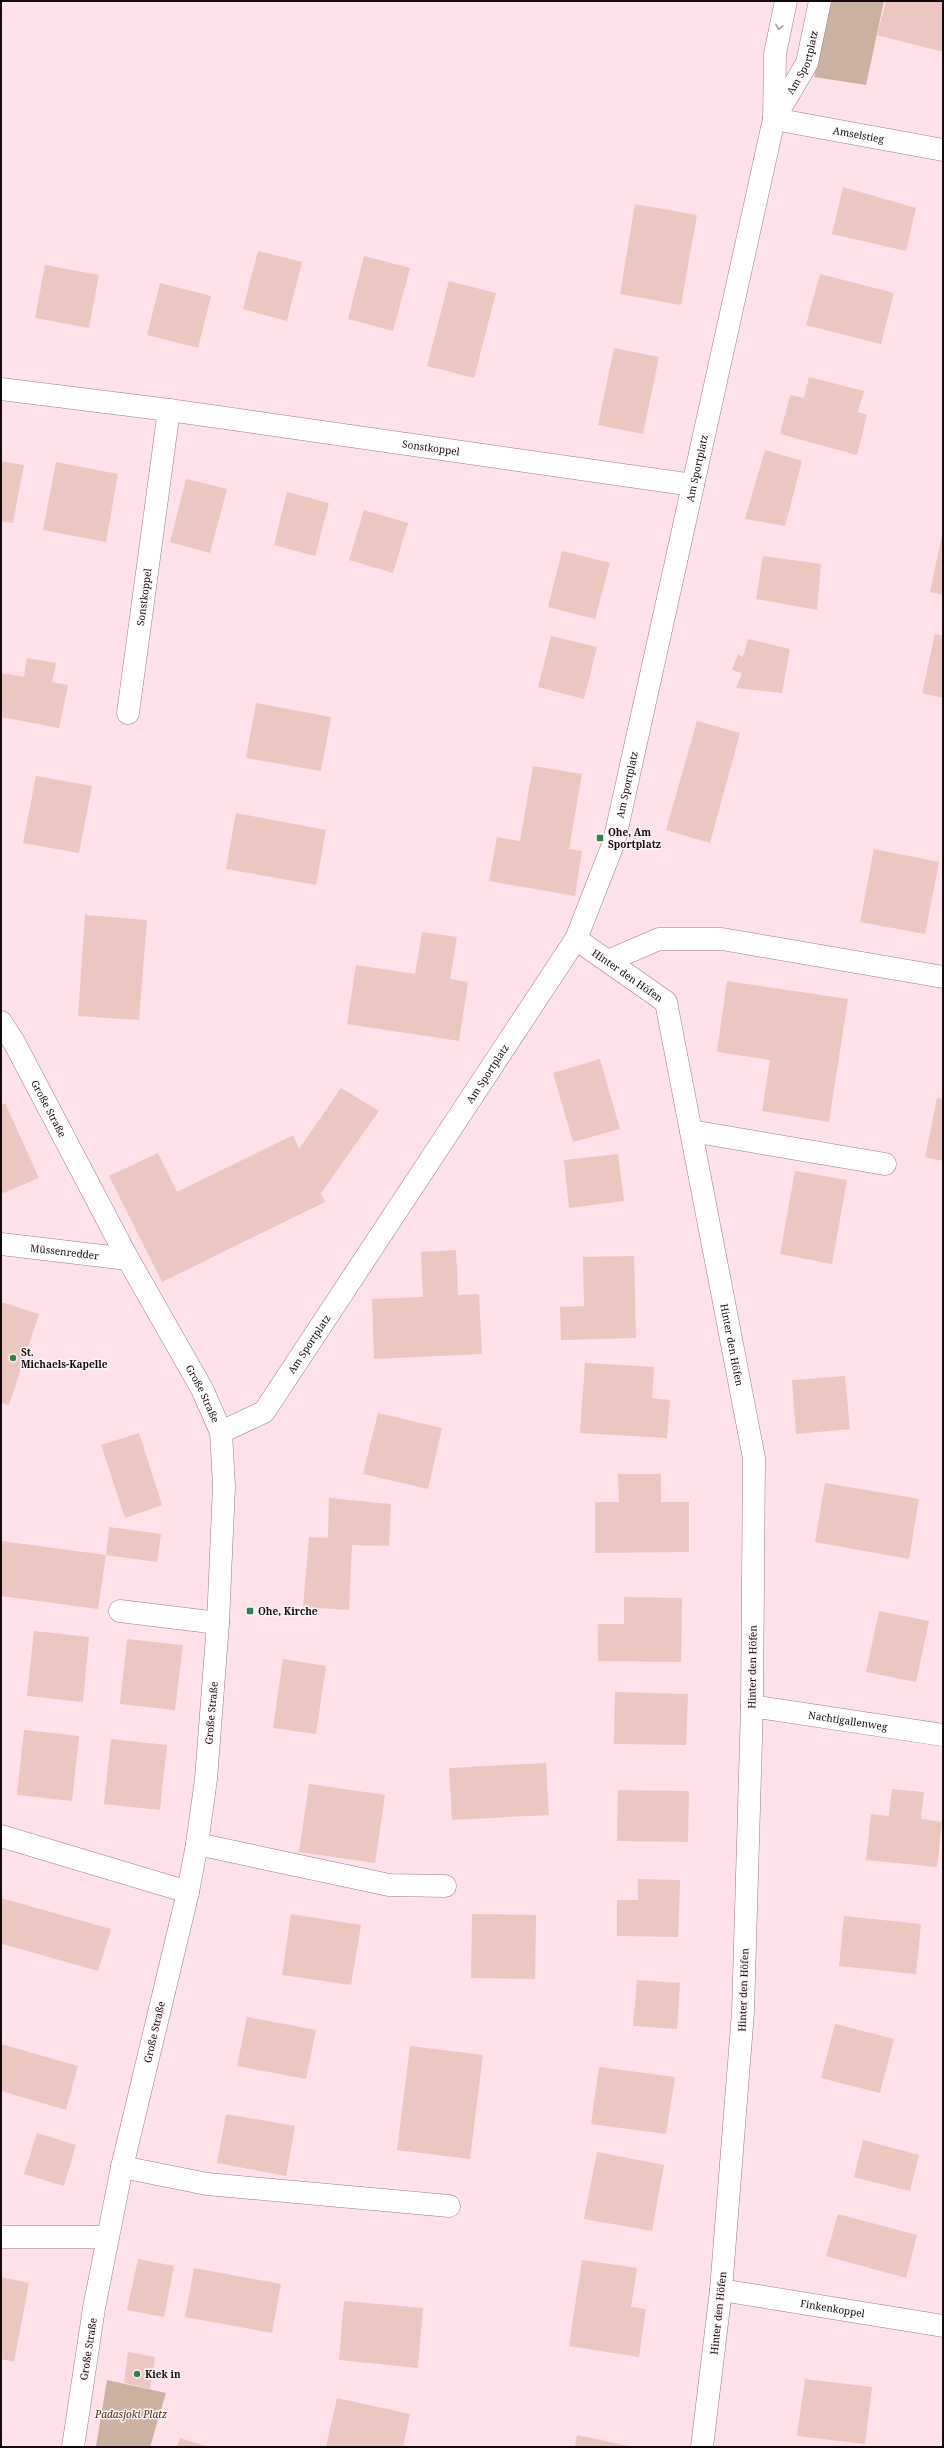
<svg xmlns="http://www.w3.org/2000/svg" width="944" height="2448" viewBox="0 0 944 2448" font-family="'Noto Serif',serif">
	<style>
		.green { fill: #cbb2a0 }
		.building { fill: #ecc6c1 }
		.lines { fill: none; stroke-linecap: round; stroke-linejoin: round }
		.minor-casing { stroke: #9a7985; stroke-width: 23 }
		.minor { stroke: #fff; stroke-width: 22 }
		.oneway { stroke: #a19d9e }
		.poi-dot { fill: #338150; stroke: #fcf5f7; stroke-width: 1.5 }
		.labels { text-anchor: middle; stroke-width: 3; stroke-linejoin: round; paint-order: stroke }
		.street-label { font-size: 10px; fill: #15090d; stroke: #fcf5f7 }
		.poi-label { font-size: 10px; font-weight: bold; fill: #15090d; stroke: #fcf5f7; text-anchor: start }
		.park-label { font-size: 10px; font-style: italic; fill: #4f2904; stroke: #fcf5f7 }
	</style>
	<rect width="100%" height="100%" fill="#ffe1ea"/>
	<g class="green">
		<polygon points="831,1 884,1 866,85 814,77"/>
		<polygon points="107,2380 166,2393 150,2447 96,2447"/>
	</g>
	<g class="building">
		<polygon points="886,1 943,1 943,52 877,35"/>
		<polygon points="843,187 916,208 906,251 832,234"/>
		<polygon points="635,204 697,215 681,305 620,294"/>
		<polygon points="258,251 302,262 287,321 243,309"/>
		<polygon points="364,256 410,268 393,331 348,319"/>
		<polygon points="45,265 99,275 89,328 35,318"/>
		<polygon points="820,274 894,293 881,344 806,325"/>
		<polygon points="449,281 496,293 474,378 427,366"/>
		<polygon points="160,283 211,296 198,348 147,335"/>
		<polygon points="614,348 659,357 643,434 598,425"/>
		<polygon points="809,377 864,391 858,412 867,415 857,455 780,434 790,395 804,398"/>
		<polygon points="765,450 802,461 785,526 745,519"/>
		<polygon points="1,461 24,465 13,523 1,521"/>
		<polygon points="56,462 118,474 106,542 43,530"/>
		<polygon points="186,479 227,489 210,553 170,542"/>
		<polygon points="287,492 329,503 315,556 274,545"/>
		<polygon points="364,510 408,523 393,573 349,560"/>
		<polygon points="942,535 943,535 943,595 930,592"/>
		<polygon points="562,551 610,563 595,619 548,607"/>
		<polygon points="763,556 821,564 817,610 756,599"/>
		<polygon points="935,634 943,636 943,698 922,693"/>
		<polygon points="551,636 597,647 584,699 538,687"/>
		<polygon points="748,639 790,649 782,693 736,688 742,673 732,670 738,654 743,657"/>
		<polygon points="27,658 56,663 52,682 68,685 59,728 1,717 1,673 24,677"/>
		<polygon points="256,703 331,717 321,771 246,758"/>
		<polygon points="697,721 740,733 710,843 666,830"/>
		<polygon points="533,766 582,774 569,849 582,851 575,896 489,881 497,837 520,841"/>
		<polygon points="36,776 92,786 79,853 23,843"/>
		<polygon points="236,813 326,830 316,885 226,869"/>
		<polygon points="874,849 939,862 925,934 860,922"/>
		<polygon points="85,915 147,920 139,1020 78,1016"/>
		<polygon points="422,932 457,937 450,979 468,982 459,1041 347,1024 356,965 415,974"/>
		<polygon points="727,981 848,999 829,1122 762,1111 770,1060 717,1052"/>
		<polygon points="600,1059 620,1129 573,1142 553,1073"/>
		<polygon points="341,1088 379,1111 321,1193 325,1202 162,1282 109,1176 158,1153 177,1192 293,1135 299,1149"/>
		<polygon points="937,1098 943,1099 943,1161 925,1157"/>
		<polygon points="5,1103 39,1178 1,1194 1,1105"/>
		<polygon points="618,1154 624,1201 569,1208 564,1160"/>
		<polygon points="795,1171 847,1180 832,1264 780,1254"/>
		<polygon points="456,1250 458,1295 479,1294 482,1354 374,1359 372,1299 423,1297 421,1252"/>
		<polygon points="634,1256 636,1338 561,1340 560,1307 584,1306 583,1257"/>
		<polygon points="1,1302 39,1314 9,1405 1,1403"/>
		<polygon points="585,1363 654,1367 652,1398 670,1400 667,1438 580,1433"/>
		<polygon points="845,1376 850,1429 796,1434 792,1380"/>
		<polygon points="378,1413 442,1428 428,1489 363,1474"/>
		<polygon points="139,1433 162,1505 125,1518 101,1445"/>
		<polygon points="618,1474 661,1474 661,1502 689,1502 689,1552 595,1553 595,1502 619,1502"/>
		<polygon points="825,1483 919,1499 909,1559 815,1542"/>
		<polygon points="329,1498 391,1504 389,1546 352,1545 349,1610 303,1607 309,1537 328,1538"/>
		<polygon points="109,1527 161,1534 157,1562 106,1555"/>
		<polygon points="1,1541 106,1555 98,1609 1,1596"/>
		<polygon points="624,1597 682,1598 681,1662 598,1661 598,1624 624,1624"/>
		<polygon points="879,1611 929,1621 916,1682 866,1672"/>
		<polygon points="34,1631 89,1637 83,1702 27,1696"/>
		<polygon points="127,1639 183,1645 175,1710 120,1704"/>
		<polygon points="283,1659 326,1666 316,1734 273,1728"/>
		<polygon points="615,1692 688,1694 686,1745 614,1744"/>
		<polygon points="24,1730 79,1736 72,1801 17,1795"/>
		<polygon points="111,1739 167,1745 160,1810 104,1804"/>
		<polygon points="546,1763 549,1815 452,1820 449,1768"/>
		<polygon points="309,1784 385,1795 375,1863 299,1852"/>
		<polygon points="892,1789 924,1792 921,1819 942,1822 937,1867 866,1860 871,1814 889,1816"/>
		<polygon points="618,1790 689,1791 688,1842 617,1841"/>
		<polygon points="638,1879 680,1880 678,1937 617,1936 617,1900 638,1900"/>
		<polygon points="1,1898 111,1929 98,1971 3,1944 1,1949"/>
		<polygon points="291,1914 361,1925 351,1985 282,1975"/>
		<polygon points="472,1914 536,1915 535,1979 471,1978"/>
		<polygon points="844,1916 921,1924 916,1974 839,1966"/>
		<polygon points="637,1980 680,1983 677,2029 633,2026"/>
		<polygon points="247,2017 316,2030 306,2079 237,2066"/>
		<polygon points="835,2024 894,2039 880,2093 821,2078"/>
		<polygon points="1,2044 78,2066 66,2110 1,2091"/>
		<polygon points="410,2046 483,2055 470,2159 397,2150"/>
		<polygon points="599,2067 675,2077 666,2134 591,2124"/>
		<polygon points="226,2114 295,2126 286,2176 217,2163"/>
		<polygon points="37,2133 76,2145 64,2186 24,2174"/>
		<polygon points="863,2140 919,2155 910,2191 854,2177"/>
		<polygon points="597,2152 664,2165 652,2231 584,2219"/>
		<polygon points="838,2214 917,2235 906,2278 826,2256"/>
		<polygon points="138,2259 174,2266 164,2317 127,2310"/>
		<polygon points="582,2260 637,2268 631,2307 646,2309 639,2357 569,2346"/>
		<polygon points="194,2268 281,2284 272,2333 185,2317"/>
		<polygon points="1,2277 29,2283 14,2362 1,2359"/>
		<polygon points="344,2301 423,2308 418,2368 339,2360"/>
		<polygon points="128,2352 155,2357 150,2389 124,2383"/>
		<polygon points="805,2379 872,2387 865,2444 797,2436"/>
		<polygon points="337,2398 410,2414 403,2447 326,2447"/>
		<polygon points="577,2435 628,2446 627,2447 575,2447"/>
		<polygon points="180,2438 209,2447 177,2447"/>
	</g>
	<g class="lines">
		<g class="minor-casing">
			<g id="minor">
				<path id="s1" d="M774 119 943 150"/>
				<path id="s2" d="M774 119 807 63 820 1"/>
				<path id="s3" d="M1 389 169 410 693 485"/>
				<path id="s4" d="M128 713 169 410"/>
				<path id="s5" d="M576 939 666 1002 754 1458 752 1706 743 2012 721 2290 702 2447"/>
				<polyline points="608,961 659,939 722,939 943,977"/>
				<path id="s6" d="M1 1022 15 1044 128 1259 202 1389 221 1432 224 1486 218 1623 206 1779 197 1844 188 1892 122 2167 94 2308 73 2447"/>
				<polyline points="691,1131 885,1164"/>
				<path id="s7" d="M1 1244 128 1259"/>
				<path id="s8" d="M221 1432 264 1412 576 939 614 842 774 119 775 54 786 1"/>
				<polyline points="120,1611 218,1623"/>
				<path id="s9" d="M752 1706 943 1735"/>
				<polyline points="1,1836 188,1892"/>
				<polyline points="197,1844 389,1885 445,1886"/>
				<polyline points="122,2167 207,2184 449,2206"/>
				<polyline points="1,2237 108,2237"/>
				<path id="s10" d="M721 2290 943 2326"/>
			</g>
		</g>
		<use href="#minor" class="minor"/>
	</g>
	<defs><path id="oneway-chevron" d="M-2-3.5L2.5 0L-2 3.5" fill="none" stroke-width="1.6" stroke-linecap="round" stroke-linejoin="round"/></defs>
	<use class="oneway" href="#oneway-chevron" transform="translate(779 27) rotate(102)"/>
	<g class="poi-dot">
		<rect x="596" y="834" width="8" height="8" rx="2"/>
		<circle cx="13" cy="1358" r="4"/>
		<rect x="246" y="1607" width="8" height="8" rx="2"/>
		<circle cx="137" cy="2374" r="4"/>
	</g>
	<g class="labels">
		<g class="street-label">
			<text dy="4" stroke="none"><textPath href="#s2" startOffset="64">Am Sportplatz</textPath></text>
			<text dy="4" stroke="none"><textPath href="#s1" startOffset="86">Amselstieg</textPath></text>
			<text dy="4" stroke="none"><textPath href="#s3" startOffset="434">Sonstkoppel</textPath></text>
			<text dy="4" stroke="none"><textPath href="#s8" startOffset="1101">Am Sportplatz</textPath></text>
			<text dy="4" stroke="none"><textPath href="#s4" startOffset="117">Sonstkoppel</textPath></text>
			<text dy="4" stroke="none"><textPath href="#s8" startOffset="777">Am Sportplatz</textPath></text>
			<text dy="4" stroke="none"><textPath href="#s5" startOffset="63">Hinter den Höfen</textPath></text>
			<text dy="4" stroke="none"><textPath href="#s8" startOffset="453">Am Sportplatz</textPath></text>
			<text dy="4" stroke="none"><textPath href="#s6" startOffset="99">Große Straße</textPath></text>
			<text dy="4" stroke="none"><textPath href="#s7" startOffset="64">Müssenredder</textPath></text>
			<text dy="4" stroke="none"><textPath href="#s8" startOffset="129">Am Sportplatz</textPath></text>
			<text dy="4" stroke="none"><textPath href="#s5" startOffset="459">Hinter den Höfen</textPath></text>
			<text dy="4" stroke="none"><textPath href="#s6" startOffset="423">Große Straße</textPath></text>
			<text transform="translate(752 1667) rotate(-89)" y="4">Hinter den Höfen</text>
			<text transform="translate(211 1713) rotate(-85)" y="4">Große Straße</text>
			<text dy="4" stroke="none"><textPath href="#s9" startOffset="97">Nachtigallenweg</textPath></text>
			<text transform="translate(743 1990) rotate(-88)" y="4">Hinter den Höfen</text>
			<text transform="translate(154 2032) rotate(-77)" y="4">Große Straße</text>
			<text dy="4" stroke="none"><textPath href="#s10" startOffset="113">Finkenkoppel</textPath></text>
			<text transform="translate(718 2313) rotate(-84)" y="4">Hinter den Höfen</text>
			<text transform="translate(88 2349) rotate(-81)" y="4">Große Straße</text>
		</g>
		<g class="poi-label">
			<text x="608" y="836">Ohe, Am<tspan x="608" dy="12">Sportplatz</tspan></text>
			<text x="21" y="1356">St.<tspan x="21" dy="12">Michaels-Kapelle</tspan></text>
			<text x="258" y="1615">Ohe, Kirche</text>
			<text x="145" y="2378">Kiek in</text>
		</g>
		<g class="park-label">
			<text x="131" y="2418">Padasjoki Platz</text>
		</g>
	</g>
	<rect width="944" height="2448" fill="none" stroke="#15090d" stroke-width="4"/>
</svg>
